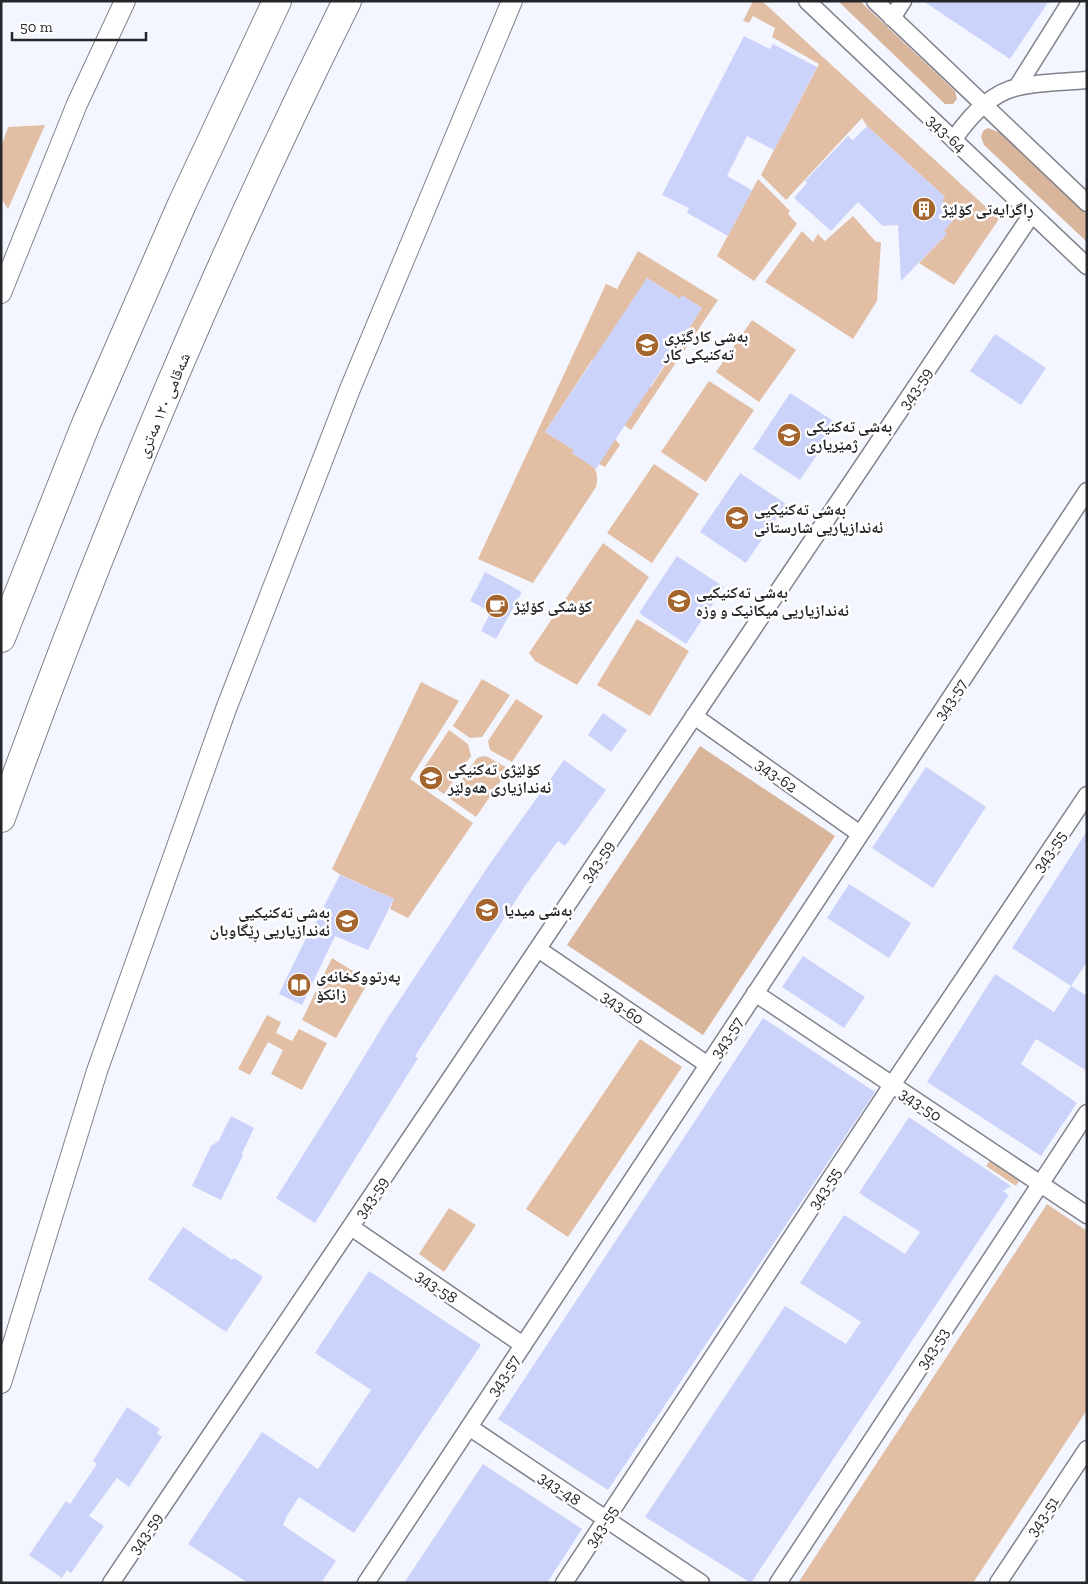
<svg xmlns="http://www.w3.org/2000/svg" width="1088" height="1584" viewBox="0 0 1088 1584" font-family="'Zilla Slab','Noto Naskh Arabic',serif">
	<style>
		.green { fill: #e1bea4 }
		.forest { fill: #d9b69b }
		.building { fill: #ccd3fa }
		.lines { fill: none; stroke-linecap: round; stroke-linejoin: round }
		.minor-casing { stroke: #80828c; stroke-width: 19 }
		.tertiary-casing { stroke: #80828c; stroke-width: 22 }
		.motorway-casing { stroke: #80828c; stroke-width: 30 }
		.minor { stroke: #fff; stroke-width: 16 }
		.tertiary { stroke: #fff; stroke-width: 20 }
		.motorway { stroke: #fff; stroke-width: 28 }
		.labels { text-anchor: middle; stroke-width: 5; stroke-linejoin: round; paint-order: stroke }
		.street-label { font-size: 16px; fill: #25262a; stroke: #fff }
		.poi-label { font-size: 16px; font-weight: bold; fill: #25262a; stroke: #fff; text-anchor: start }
	</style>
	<rect width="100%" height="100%" fill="#f4f6ff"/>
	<g class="green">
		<polygon points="753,1 762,1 999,219 954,285 919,263 947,234 944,231 957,215 942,201 945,197 867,126 862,118 786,200 761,175 819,64 772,37 775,28 753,16 749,23 743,21"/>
		<polygon points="45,125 8,209 1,198 1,148 8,127"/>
		<polygon points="758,179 790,211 788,214 797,224 754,281 717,256"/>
		<polygon points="853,216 876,242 881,242 877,301 853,339 765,282 802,231 813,242 818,234 825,241"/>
		<path d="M638 251 718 300 684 351 677 347 702 308 682 296 680 299 647 278 627 372 651 387 671 356 677 361 631 430 624 425 625 381 592 360 545 432 574 450 572 453C589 464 601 465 596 487L533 583 478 559 606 284 617 289Z"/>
		<polygon points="752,320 796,350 759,402 716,372"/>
		<polygon points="709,381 754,410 706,482 661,452"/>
		<polygon points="615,439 620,445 605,467 599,464"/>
		<polygon points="654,464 699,494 652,563 607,533"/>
		<polygon points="603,543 649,577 577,685 535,661 529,653"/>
		<polygon points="637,619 689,651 650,716 597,685"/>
		<polygon points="482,679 510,695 482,737 470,738 453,726"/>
		<polygon points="421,682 459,701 410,779 473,823 408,918 390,909 394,899 341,875 332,869"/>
		<polygon points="516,699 543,716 512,762 490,750 488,741"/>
		<polygon points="449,730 468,744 471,756 444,794 418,777"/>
		<polygon points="483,756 488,757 509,769 476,817 449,798 477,758"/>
		<polygon points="332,958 369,981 336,1038 302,1020"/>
		<polygon points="267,1015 281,1022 276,1033 292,1041 299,1029 327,1043 302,1090 271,1074 283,1050 268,1042 250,1075 238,1069"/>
		<polygon points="640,1039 682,1067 568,1237 526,1209"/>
		<polygon points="991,1159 1020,1179 1016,1186 986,1166"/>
		<polygon points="1047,1204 1087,1231 1087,1410 973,1583 798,1583"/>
		<polygon points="449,1208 476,1225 444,1272 419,1254"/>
	</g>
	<g class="forest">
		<polygon points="838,1 860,1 955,91 957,99 953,104 945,104"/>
		<polygon points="988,128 1001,133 1087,214 1087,242 984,145 981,137 983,131"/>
		<polygon points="700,746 835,836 703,1035 567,945"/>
	</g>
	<g class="building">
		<polygon points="923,1 1049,1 1010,59"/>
		<polygon points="744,36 770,49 773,44 817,67 774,150 747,136 727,176 752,190 728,236 687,213 689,208 662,195"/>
		<polygon points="867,126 945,197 942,201 957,215 944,231 947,234 901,281 898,225 883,226 858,202 831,231 794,198 807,183 805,181 848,136 853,140"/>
		<polygon points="647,278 680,299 682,295 702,308 596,469 572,453 574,450 545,432"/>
		<polygon points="995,334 1046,368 1021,405 970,371"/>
		<polygon points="790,393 838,424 800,480 753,449"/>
		<polygon points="740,473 786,504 746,563 700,532"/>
		<polygon points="677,556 724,587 686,644 639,613"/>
		<polygon points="485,572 522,592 496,639 481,631 491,612 470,601"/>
		<polygon points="603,713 627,730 611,752 588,735"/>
		<polygon points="564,760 606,790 565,846 558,841 525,886 415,1056 418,1058 315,1223 276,1198 342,1093 387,1019 491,862"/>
		<polygon points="926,767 986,807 933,888 872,848"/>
		<polygon points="1087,831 1087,962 1071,986 1012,948"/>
		<polygon points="340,875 394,899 368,950 335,936 302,1005 279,994 306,938 307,939"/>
		<polygon points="849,884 911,923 889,958 827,918"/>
		<polygon points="803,956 865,997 844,1028 782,987"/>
		<polygon points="995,974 1054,1012 1071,986 1087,996 1087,1071 1036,1039 1021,1064 1077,1103 1041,1156 927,1082"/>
		<polygon points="763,1018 875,1092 608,1490 498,1419"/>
		<polygon points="231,1116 254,1128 242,1153 243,1155 221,1200 192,1186 211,1146 220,1140 219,1140"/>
		<polygon points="909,1117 1011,1186 1003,1191 1009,1195 751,1583 645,1517 785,1306 846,1344 861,1322 800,1283 844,1215 905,1254 920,1232 859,1193"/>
		<polygon points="183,1227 232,1260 234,1258 263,1277 226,1332 148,1279"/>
		<polygon points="369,1271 481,1345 354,1533 299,1497 288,1514 283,1525 336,1561 321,1583 248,1583 188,1544 262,1432 318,1469 371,1390 315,1353"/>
		<polygon points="127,1407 160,1429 157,1433 162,1437 129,1487 117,1478 89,1516 104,1526 71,1573 67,1570 62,1578 29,1555 66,1501 70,1504 97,1464 93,1461"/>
		<polygon points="483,1464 582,1529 547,1583 404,1583"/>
	</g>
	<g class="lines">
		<g class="minor-casing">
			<g id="minor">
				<polyline points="807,1 1087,266"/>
				<polyline points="875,1 1087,203"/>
				<polyline points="892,18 903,1"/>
				<polyline points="1017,87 1071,1"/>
				<path d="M954 139C969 117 990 93 1018 87 1038 82 1065 82 1087 80"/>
				<polyline points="694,716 860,834"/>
				<polyline points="538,949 708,1065"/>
				<polyline points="755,993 1087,1215"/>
				<polyline points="351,1227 523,1345"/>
				<polyline points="469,1427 701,1583"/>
				<polyline points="111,1583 1032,214"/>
				<polyline points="366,1583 1087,491"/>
				<polyline points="564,1583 892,1085 1087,795"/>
				<polyline points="778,1583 1087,1113"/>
				<polyline points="998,1583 1087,1449"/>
			</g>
		</g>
		<g class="tertiary-casing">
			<g id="tertiary">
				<polyline points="1,293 77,104 125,1"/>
				<polyline points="1,1383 97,1071 226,709 350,389 512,1"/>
			</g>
		</g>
		<g class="motorway-casing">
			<g id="motorway">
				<polyline points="1,638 86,424 182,204 277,1"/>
				<path d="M1 818C101 540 215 266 347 1"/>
			</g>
		</g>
		<use href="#minor" class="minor"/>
		<use href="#tertiary" class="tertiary"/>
		<use href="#motorway" class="motorway"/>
	</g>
	<defs>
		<g id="building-disc" transform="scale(1.25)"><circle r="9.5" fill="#a5662e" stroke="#fff"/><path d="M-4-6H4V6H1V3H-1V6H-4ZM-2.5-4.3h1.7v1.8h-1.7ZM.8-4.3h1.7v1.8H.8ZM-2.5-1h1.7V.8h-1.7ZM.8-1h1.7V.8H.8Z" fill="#fff"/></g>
		<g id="university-disc" transform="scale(1.25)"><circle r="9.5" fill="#a5662e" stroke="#fff"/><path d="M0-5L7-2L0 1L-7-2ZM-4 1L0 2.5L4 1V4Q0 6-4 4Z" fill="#fff"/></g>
		<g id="cafe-disc" transform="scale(1.25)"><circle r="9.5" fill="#a5662e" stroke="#fff"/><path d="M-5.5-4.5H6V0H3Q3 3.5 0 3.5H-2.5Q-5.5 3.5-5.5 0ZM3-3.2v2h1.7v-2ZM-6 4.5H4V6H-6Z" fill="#fff"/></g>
		<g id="library-disc" transform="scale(1.25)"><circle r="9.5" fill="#a5662e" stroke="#fff"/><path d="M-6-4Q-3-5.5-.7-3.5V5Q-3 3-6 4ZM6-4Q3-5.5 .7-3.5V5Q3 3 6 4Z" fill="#fff"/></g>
	</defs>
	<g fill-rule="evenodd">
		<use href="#building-disc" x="924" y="209"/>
		<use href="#university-disc" x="647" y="345"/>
		<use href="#university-disc" x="789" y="435"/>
		<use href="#university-disc" x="737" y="518"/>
		<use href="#university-disc" x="679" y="601"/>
		<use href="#cafe-disc" x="497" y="606"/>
		<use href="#university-disc" x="431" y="778"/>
		<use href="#university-disc" x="487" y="910"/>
		<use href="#university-disc" x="347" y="921"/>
		<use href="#library-disc" x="299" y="985"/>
	</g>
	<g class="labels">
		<g class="street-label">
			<text transform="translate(947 133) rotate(43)" y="6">343-64</text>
			<text transform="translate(915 388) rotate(-56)" y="6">343-59</text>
			<text transform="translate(163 405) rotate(-67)" y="6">شەقامی ١٢٠ مەتری</text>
			<text transform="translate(950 699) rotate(-57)" y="6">343-57</text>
			<text transform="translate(777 775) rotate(35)" y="6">343-62</text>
			<text transform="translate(1049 851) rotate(-56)" y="6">343-55</text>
			<text transform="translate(597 861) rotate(-56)" y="6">343-59</text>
			<text transform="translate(623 1007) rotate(34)" y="6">343-60</text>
			<text transform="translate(726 1037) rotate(-57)" y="6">343-57</text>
			<text transform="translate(921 1104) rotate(34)" y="6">343-50</text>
			<text transform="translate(824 1188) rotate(-57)" y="6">343-55</text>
			<text transform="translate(371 1197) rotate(-56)" y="6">343-59</text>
			<text transform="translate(437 1286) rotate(34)" y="6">343-58</text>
			<text transform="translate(932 1348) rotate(-57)" y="6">343-53</text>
			<text transform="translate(503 1375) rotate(-57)" y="6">343-57</text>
			<text transform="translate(560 1488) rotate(34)" y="6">343-48</text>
			<text transform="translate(1042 1516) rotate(-56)" y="6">343-51</text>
			<text transform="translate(601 1526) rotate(-57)" y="6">343-55</text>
			<text transform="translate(145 1533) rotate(-56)" y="6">343-59</text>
		</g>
		<g class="poi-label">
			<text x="942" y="215">ڕاگرایەتی کۆلێژ</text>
			<text x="664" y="342">بەشی کارگێڕی<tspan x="664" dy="18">تەکنیکی کار</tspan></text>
			<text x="806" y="432">بەشی تەکنیکی<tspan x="806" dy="18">ژمێریاری</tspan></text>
			<text x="754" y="515">بەشی تەکنیکیی<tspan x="754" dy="18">ئەندازیاریی شارستانی</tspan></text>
			<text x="696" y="598">بەشی تەکنیکیی<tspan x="696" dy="18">ئەندازیاریی میکانیک و وزە</tspan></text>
			<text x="514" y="612">کۆشکی کۆلێژ</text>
			<text x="448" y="775">کۆلێژی تەکنیکی<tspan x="448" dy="18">ئەندازیاری هەولێر</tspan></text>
			<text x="504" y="916">بەشی میدیا</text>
			<text x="330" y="918" text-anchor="end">بەشی تەکنیکیی<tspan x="330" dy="18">ئەندازیاریی ڕێگاوبان</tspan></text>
			<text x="316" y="982">پەرتووکخانەی<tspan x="316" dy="18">زانکۆ</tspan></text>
		</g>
	</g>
	<rect width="1088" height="1584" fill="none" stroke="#25262a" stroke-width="5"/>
	<path d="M12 32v8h134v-8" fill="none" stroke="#25262a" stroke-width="2.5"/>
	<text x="20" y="32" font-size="15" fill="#25262a" stroke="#ffffff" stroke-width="4" paint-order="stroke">50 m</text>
</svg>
